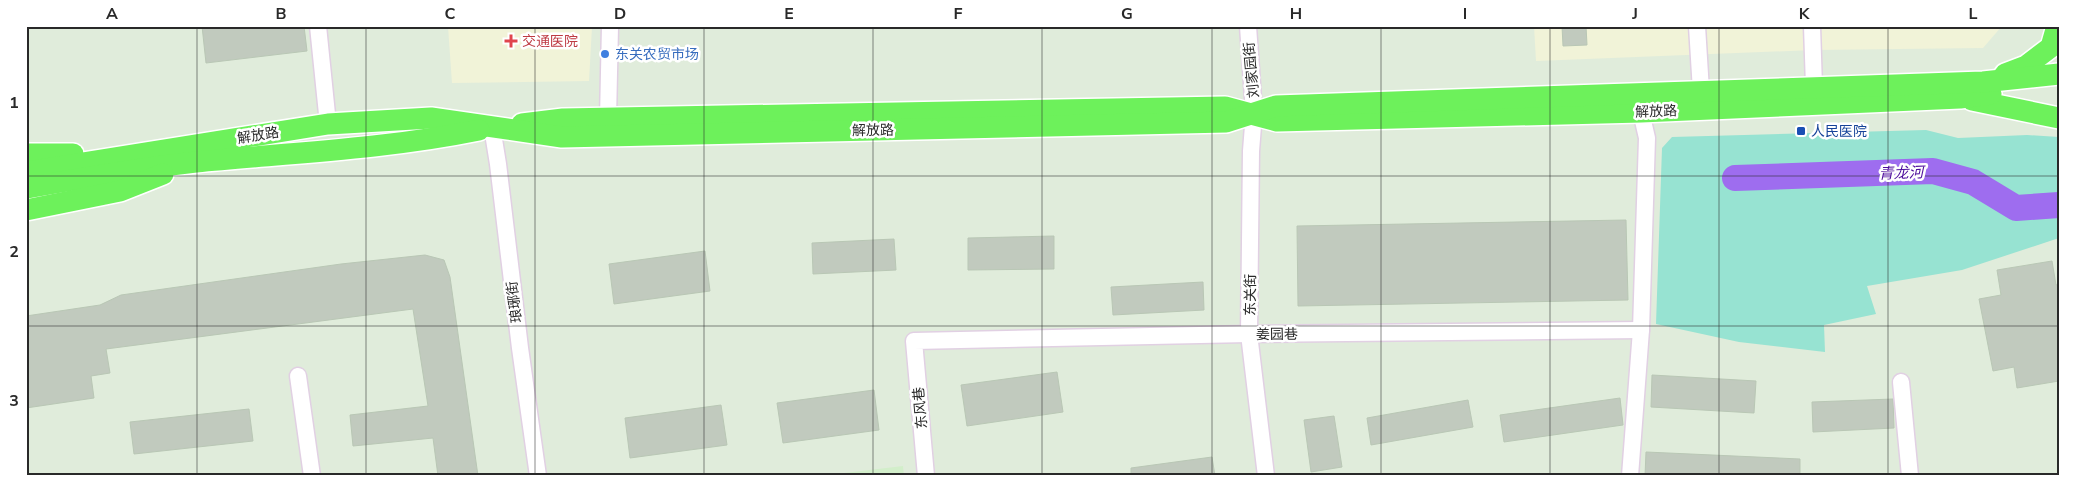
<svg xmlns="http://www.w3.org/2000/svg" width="2085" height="502" viewBox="0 0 2085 502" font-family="'Nunito Sans','Noto Sans SC',sans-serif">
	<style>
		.education { fill: #d2eeca }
		.medical { fill: #f1f3d8 }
		.green { fill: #97e3d2 }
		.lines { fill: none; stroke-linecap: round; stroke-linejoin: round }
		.river { stroke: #9e6def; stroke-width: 26 }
		.building { fill: #c1cabe; stroke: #b9c7b5 }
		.minor-casing { stroke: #e1d0e3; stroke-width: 19 }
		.major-casing { stroke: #fff; stroke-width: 24 }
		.minor { stroke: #fff; stroke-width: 16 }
		.major { stroke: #6df15b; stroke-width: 21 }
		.grid { fill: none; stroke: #292929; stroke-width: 1; stroke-opacity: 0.55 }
		.health-dot { fill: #e0444e; stroke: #fff; stroke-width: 2 }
		.shop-dot { fill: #3f7fe0; stroke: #fff; stroke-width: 2 }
		.transit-dot { fill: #1a4fb4; stroke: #fff; stroke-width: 2 }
		.labels { text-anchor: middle; stroke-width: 5; stroke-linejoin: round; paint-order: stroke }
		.health-label { font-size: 14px; fill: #be3a42; stroke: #fff; text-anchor: start }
		.shop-label { font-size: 14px; fill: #366cbe; stroke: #fff; text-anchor: start }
		.street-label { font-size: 14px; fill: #292929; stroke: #fff }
		.transit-label { font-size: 14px; fill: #164399; stroke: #fff; text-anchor: start }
		.water-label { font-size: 15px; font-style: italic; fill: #4d0c9b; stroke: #fff }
		.neatline { fill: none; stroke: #292929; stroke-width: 2 }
		.grid-label { font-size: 16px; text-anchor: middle; font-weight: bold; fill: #292929 }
	</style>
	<rect width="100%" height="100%" fill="#e0ecdb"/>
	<polygon class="education" points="903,466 904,476 819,476"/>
	<g class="medical">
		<polygon points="448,26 592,26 589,81 452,83"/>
		<polygon points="1534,26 2002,26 1983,48 1813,50 1536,61"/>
	</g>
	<polygon class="green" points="1926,130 1958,138 2027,135 2059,137 2059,238 1962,270 1867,286 1876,314 1824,325 1825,352 1739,342 1656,324 1662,148 1672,137"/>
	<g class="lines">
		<polyline class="river" points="1735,178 1933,171 1973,182 2016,208 2059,205"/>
	</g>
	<g class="building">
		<polygon points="202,26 304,26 307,51 206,63"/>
		<polygon points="1562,26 1586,26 1587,45 1563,46"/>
		<polygon points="1626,220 1628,300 1298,306 1297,226"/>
		<polygon points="1054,236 1054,269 968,270 968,238"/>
		<polygon points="894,239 896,270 813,274 812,243"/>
		<polygon points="705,251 710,291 614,304 609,264"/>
		<polygon points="425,255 444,260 450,277 478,476 438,476 433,438 353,446 350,415 428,406 413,309 106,349 110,373 91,376 94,398 26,408 26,316 100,305 121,295 341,264"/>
		<polygon points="2052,261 2056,285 2059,284 2059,381 2017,388 2014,367 1993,371 1979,299 2001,295 1997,270"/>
		<polygon points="1203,282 1204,310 1113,315 1111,287"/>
		<polygon points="1057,372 1063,412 967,426 961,385"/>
		<polygon points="1652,375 1756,381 1754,413 1651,407"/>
		<polygon points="874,390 879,430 783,443 777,403"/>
		<polygon points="1620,398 1623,425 1504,442 1500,415"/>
		<polygon points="1893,399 1894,428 1813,432 1812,402"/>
		<polygon points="1468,400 1473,427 1371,445 1367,418"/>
		<polygon points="721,405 727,445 630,458 625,418"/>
		<polygon points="249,409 253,441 134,454 130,422"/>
		<polygon points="1334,416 1342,467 1311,472 1304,420"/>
		<polygon points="1646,452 1800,459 1800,476 1645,476"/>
		<polygon points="1212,457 1215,476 1131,476 1131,468"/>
	</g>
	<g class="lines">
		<g class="minor-casing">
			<g id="minor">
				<polyline points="318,26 328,124"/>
				<polyline points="1248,26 1254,113 1251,151 1249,334 1266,476"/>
				<polyline points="1697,26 1701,91"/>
				<polyline points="1812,26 1814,87"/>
				<polyline points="608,119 610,26"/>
				<polyline points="492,127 498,164 520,348 538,476"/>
				<polyline points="298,376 312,476"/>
				<polyline points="1901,382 1910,476"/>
				<polyline points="926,476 914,341 1249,334 1641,330"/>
				<polyline points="1630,476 1641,330 1647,138 1641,112"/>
			</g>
		</g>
		<g class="major-casing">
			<g id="major">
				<polyline points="2005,74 2026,66 2051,47 2057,26"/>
				<polyline points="1972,100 2059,118"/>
				<polyline points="522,124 563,119 1225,107 1277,121 1641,112 1960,98 1991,94"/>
				<polyline points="26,154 73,154"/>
				<polyline points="26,172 328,124 431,118 562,137 1226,122 1276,106 1983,82 2059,74"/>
				<path d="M26 188C83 178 139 168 196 162 290 153 386 149 479 130"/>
				<polyline points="26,210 120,191 163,174"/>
			</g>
		</g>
		<use href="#minor" class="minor"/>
		<use href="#major" class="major"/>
	</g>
	<path class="grid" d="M197 26V476M366 26V476M535 26V476M704 26V476M873 26V476M1042 26V476M1212 26V476M1381 26V476M1550 26V476M1719 26V476M1888 26V476M26 176H2059M26 326H2059"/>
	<path class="health-dot" d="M508.5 33.5h5v5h5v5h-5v5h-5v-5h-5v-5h5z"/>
	<circle class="shop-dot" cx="605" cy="54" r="5"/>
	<rect class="transit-dot" x="1796" y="126" width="10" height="10" rx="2.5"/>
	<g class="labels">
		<g class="health-label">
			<text x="522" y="46">交通医院</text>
		</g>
		<g class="shop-label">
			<text x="615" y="59">东关农贸市场</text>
		</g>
		<g class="street-label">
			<text transform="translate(1251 70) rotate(-95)" y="5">刘家园街</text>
			<text transform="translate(1656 111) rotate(-2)" y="5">解放路</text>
			<text transform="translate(873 130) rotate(-1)" y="5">解放路</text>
			<text transform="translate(258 135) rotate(-9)" y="5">解放路</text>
			<text transform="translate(1250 295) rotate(-89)" y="5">东关街</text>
			<text transform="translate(514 302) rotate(-97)" y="5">琅琊街</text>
			<text transform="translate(1277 334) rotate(-1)" y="5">姜园巷</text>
			<text transform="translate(920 408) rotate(-95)" y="5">东风巷</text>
		</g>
		<g class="transit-label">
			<text x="1811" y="136">人民医院</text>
		</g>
		<g class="water-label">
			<text transform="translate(1901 173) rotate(-2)" y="5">青龙河</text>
		</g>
	</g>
	<rect width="2085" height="502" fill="none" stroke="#ffffff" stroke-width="55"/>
	<rect x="28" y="28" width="2030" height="446" class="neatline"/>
	<g class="grid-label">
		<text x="112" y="19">A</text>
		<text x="281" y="19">B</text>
		<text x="450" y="19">C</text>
		<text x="620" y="19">D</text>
		<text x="789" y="19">E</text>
		<text x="958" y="19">F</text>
		<text x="1127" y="19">G</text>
		<text x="1296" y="19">H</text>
		<text x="1465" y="19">I</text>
		<text x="1635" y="19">J</text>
		<text x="1804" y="19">K</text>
		<text x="1973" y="19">L</text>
		<text x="14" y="108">1</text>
		<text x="14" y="257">2</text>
		<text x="14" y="406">3</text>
	</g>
</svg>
